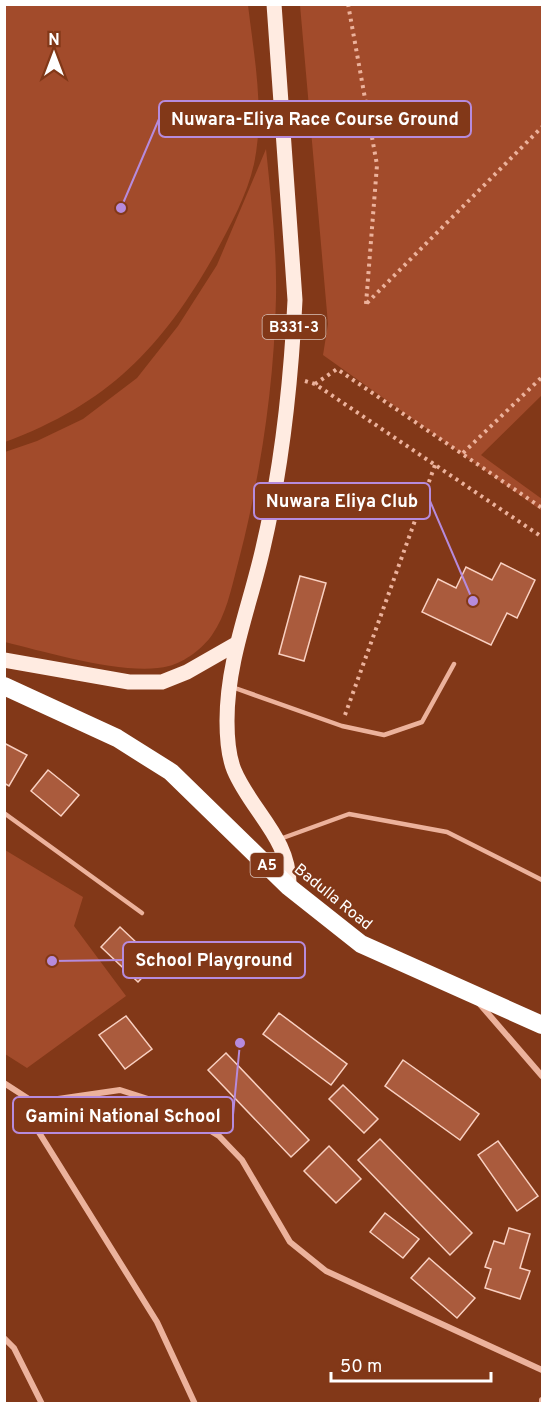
<svg xmlns="http://www.w3.org/2000/svg" width="547" height="1408" viewBox="0 0 547 1408" font-family="Overpass,sans-serif">
	<style>
		.green { fill: #a24b2b }
		.building { fill: #aa5b3d; stroke: #f9d0c1; stroke-width: 1.5 }
		.lines { fill: none; stroke-linecap: round; stroke-linejoin: round }
		.path { stroke: #ecb29c; stroke-width: 4; stroke-dasharray: 3 4.5; stroke-linecap: butt }
		.lane { stroke: #ecb29c; stroke-width: 4.5 }
		.street { stroke: #ecb29c; stroke-width: 6 }
		.primary { stroke: #ffebe1; stroke-width: 15 }
		.highway { stroke: #fff; stroke-width: 18 }
		.labels { text-anchor: middle; stroke-width: 4.5; stroke-linejoin: round; paint-order: stroke }
		.shield { fill: #823818; stroke: #dac3ba; stroke-width: 1.5 }
		.shield-label { font-size: 15px; font-weight: bold; fill: #fff }
		.street-label { font-size: 16px; fill: #fff; stroke: #823818 }
		.leader { fill: none; stroke: #b68bdc; stroke-width: 2 }
		.callout-dot { fill: #b68bdc; stroke: #823818; stroke-width: 2 }
		.callout { fill: #823818; stroke: #b68bdc; stroke-width: 2 }
		.callout-label { font-size: 18px; text-anchor: middle; font-weight: bold; fill: #fff }
	</style>
	<rect width="100%" height="100%" fill="#823818"/>
	<g class="green">
		<path d="M5 4 248 5C254 56 265 112 254 164 247 195 231 224 216 252 163 347 108 404 5 442Z"/>
		<polygon points="300,5 542,5 542,395 481,455 542,499 542,511 323,355 328,324"/>
		<path d="M266 149C271 198 277 248 276 298 274 388 260 480 237 567 231 590 226 615 212 635 203 648 185 662 169 666 129 677 46 652 5 642V452L37 441 83 419 137 378 178 326 217 265Z"/>
		<polygon points="5,850 83,897 74,926 126,996 27,1068 5,1054"/>
	</g>
	<g class="building">
		<polygon points="501,563 535,580 517,618 507,613 491,645 422,612 438,579 456,588 466,567 492,580"/>
		<polygon points="300,576 326,583 304,661 279,654"/>
		<polygon points="4,743 27,755 9,786 4,783"/>
		<polygon points="48,770 79,795 61,816 31,791"/>
		<polygon points="120,927 157,962 138,982 101,947"/>
		<polygon points="279,1013 347,1064 331,1085 263,1034"/>
		<polygon points="126,1016 152,1049 125,1069 99,1035"/>
		<polygon points="226,1053 309,1140 291,1157 208,1070"/>
		<polygon points="403,1060 479,1114 460,1140 385,1086"/>
		<polygon points="343,1085 378,1119 364,1133 329,1099"/>
		<polygon points="380,1139 472,1233 450,1255 358,1160"/>
		<polygon points="498,1141 538,1196 517,1211 478,1155"/>
		<polygon points="329,1146 361,1179 336,1203 304,1171"/>
		<polygon points="385,1213 419,1239 403,1258 370,1232"/>
		<polygon points="509,1228 530,1234 520,1268 530,1271 520,1299 485,1288 491,1269 485,1267 494,1241 504,1244"/>
		<polygon points="429,1258 475,1298 457,1318 411,1278"/>
	</g>
	<g class="lines">
		<g class="path">
			<polyline points="348,4 377,165 366,304"/>
			<polyline points="367,303 542,127"/>
			<polyline points="305,381 315,384 542,537"/>
			<polyline points="315,384 337,369 542,508"/>
			<polyline points="463,453 542,377"/>
			<polyline points="345,715 435,465"/>
		</g>
		<g class="lane">
			<polyline points="232,687 342,726 384,735 422,722 454,664"/>
			<polyline points="4,813 142,913"/>
			<polyline points="280,839 349,814 447,832 542,880"/>
		</g>
		<g class="street">
			<polyline points="478,1002 542,1076"/>
			<polyline points="4,1083 38,1105"/>
			<polyline points="38,1105 58,1099 120,1090 170,1106 219,1136 242,1160 290,1242 326,1271 542,1370"/>
			<polyline points="38,1105 35,1126 157,1322 195,1404"/>
			<polyline points="4,1338 14,1348 42,1404"/>
			<polyline points="542,1404 542,1400"/>
		</g>
		<g class="primary">
			<path d="M274 4 295 300C291 383 282 467 263 548 250 606 227 660 227 721 227 737 228 755 234 770 251 811 291 839 289 887"/>
			<polyline points="4,660 129,682 162,682 187,672 236,644"/>
		</g>
		<polyline class="highway" points="4,686 117,738 171,772 289,887 361,944 542,1025"/>
	</g>
	<g class="labels">
		<g class="shield">
			<rect x="262.5" y="315" width="63" height="24" rx="4.5"/>
			<rect x="250.5" y="853" width="33" height="24" rx="4.5"/>
		</g>
		<g class="shield-label">
			<text x="294" y="332">B331-3</text>
			<text x="267" y="870">A5</text>
		</g>
		<g class="street-label">
			<text transform="translate(334 896) rotate(39)" y="6">Badulla Road</text>
		</g>
	</g>
	<path class="leader" d="M121 208L159 119M473 601L430 501M52 961L123 960M240 1043L233 1115"/>
	<g class="callout-dot">
		<circle cx="121" cy="208" r="6"/>
		<circle cx="473" cy="601" r="6"/>
		<circle cx="52" cy="961" r="6"/>
		<circle cx="240" cy="1043" r="6"/>
	</g>
	<g class="callout">
		<rect x="159" y="101" width="312" height="36" rx="6"/>
		<rect x="254" y="483" width="176" height="36" rx="6"/>
		<rect x="123" y="942" width="182" height="36" rx="6"/>
		<rect x="13" y="1097" width="220" height="36" rx="6"/>
	</g>
	<g class="callout-label">
		<text x="315" y="125">Nuwara-Eliya Race Course Ground</text>
		<text x="342" y="507">Nuwara Eliya Club</text>
		<text x="214" y="966">School Playground</text>
		<text x="123" y="1122">Gamini National School</text>
	</g>
	<rect width="547" height="1408" fill="none" stroke="#ffffff" stroke-width="12"/>
	<g transform="translate(54 54)" stroke="#823818" stroke-width="4.5" paint-order="stroke">
	<path d="M0-4.5L10 22L0 15L-10 22Z" fill="#ffffff"/>
	<text y="-9" font-size="16" font-weight="bold" text-anchor="middle" fill="#ffffff">N</text>
	</g>
	<path d="M331 1372v9h160v-9" fill="none" stroke="#ffffff" stroke-width="3"/>
	<text x="340" y="1372" font-size="18" fill="#ffffff" stroke="#823818" stroke-width="4.5" paint-order="stroke">50 m</text>
</svg>
